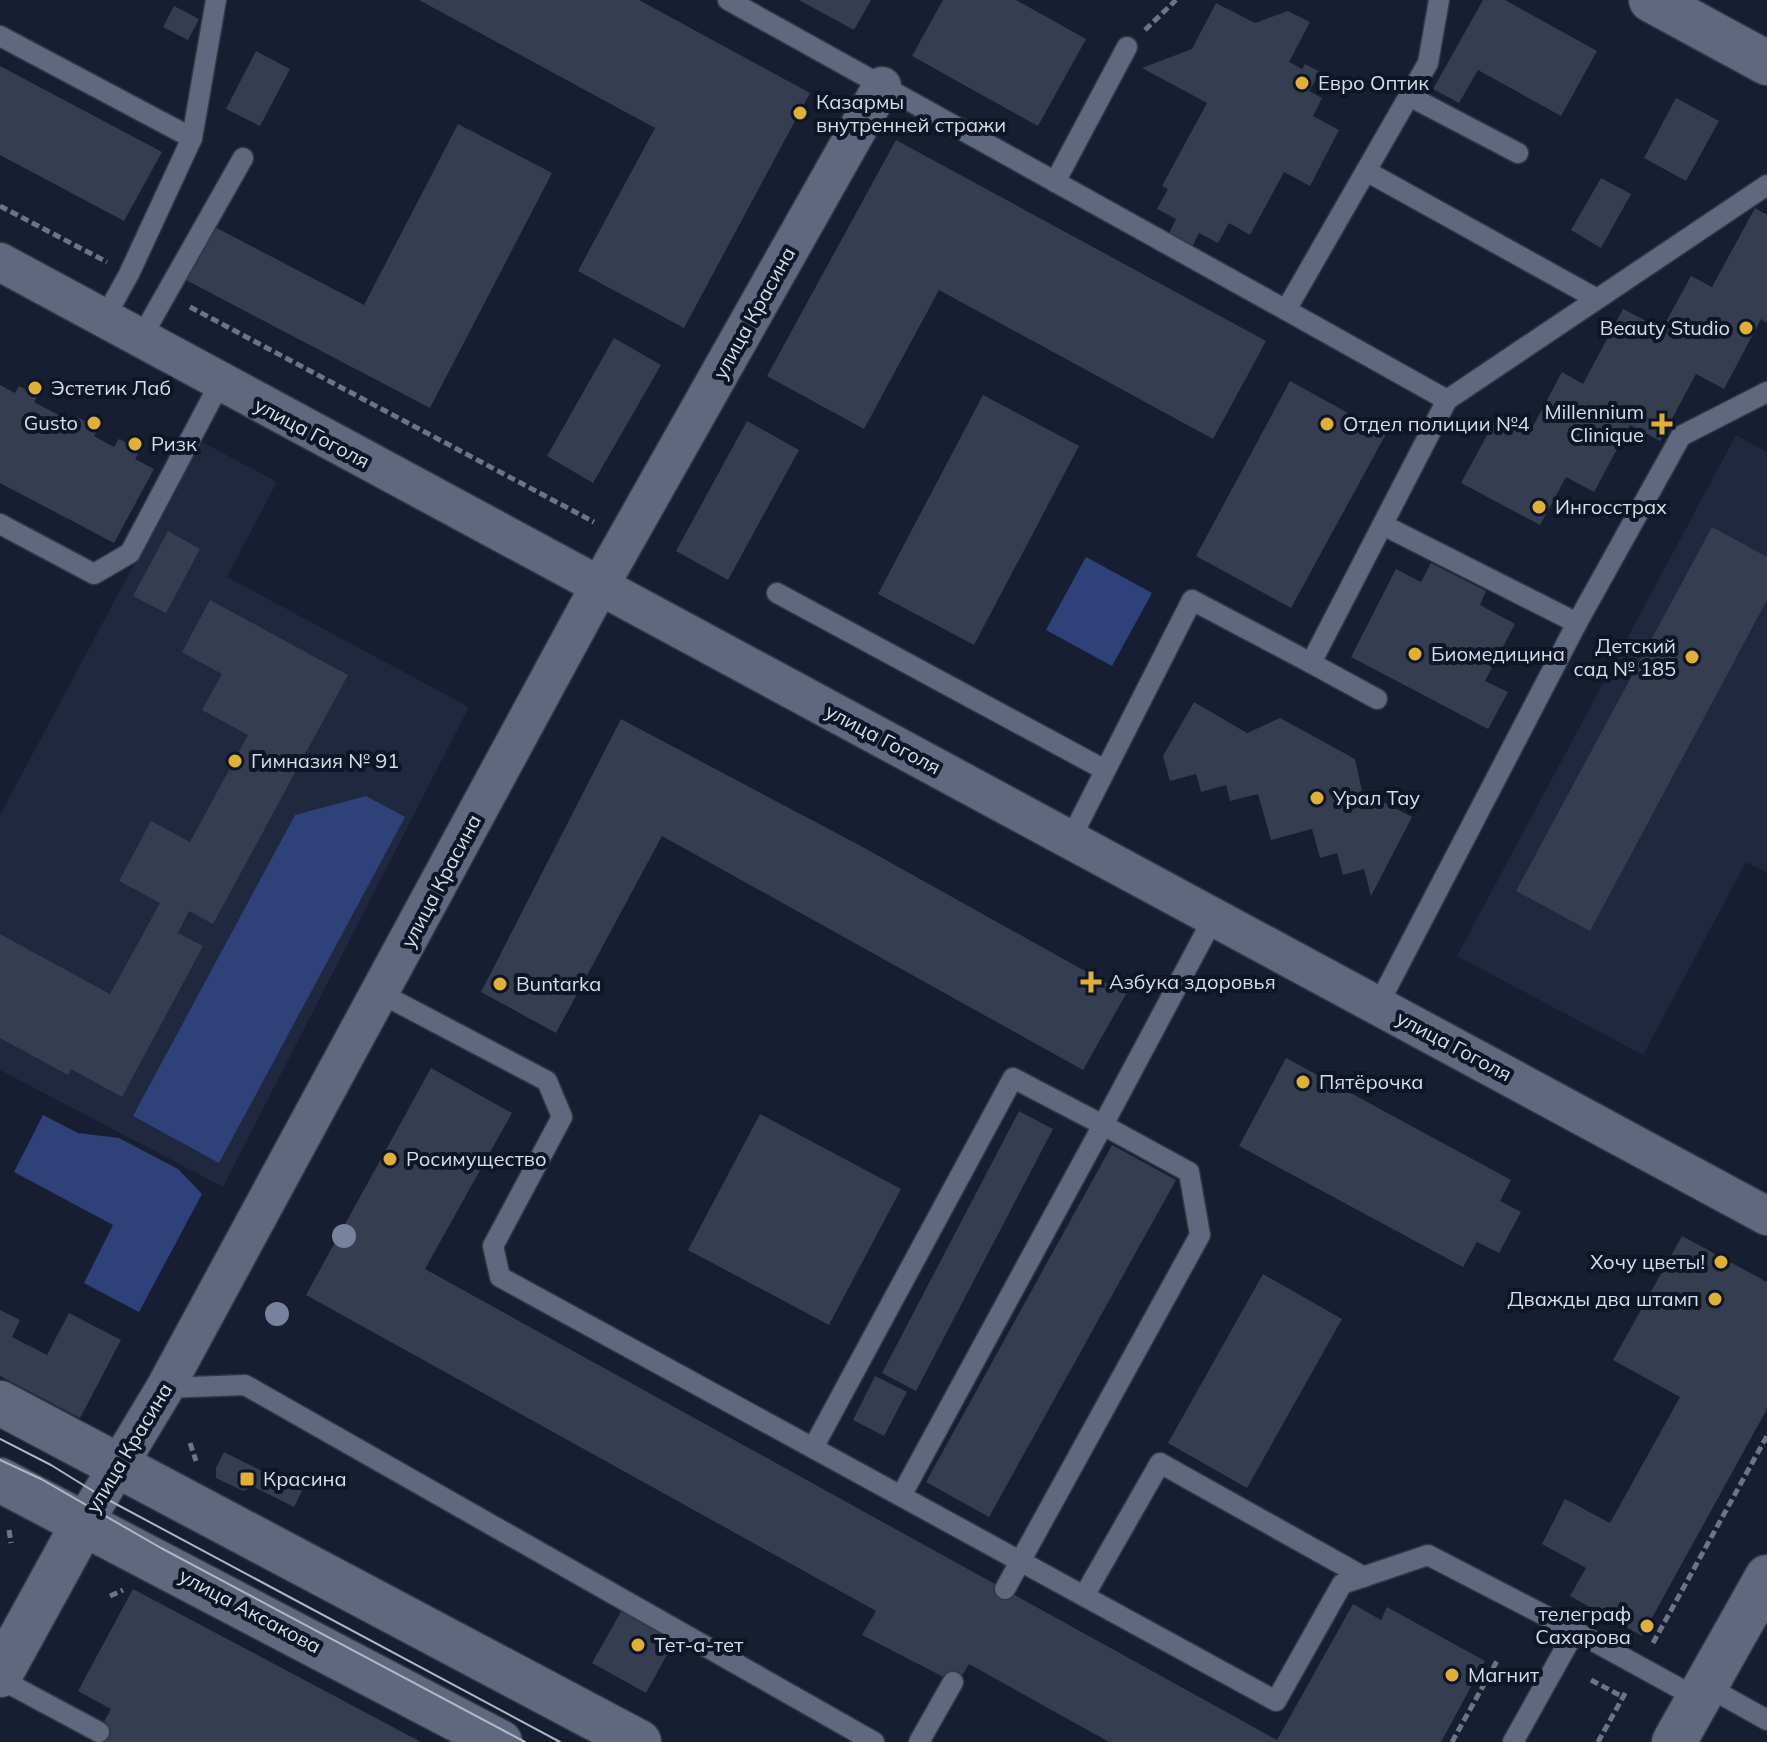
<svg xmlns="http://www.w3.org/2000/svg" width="1767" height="1742" viewBox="0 0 1767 1742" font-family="Mulish,sans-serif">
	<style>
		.built { fill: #1f283f }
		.green { fill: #2e4279 }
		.building { fill: #353d51 }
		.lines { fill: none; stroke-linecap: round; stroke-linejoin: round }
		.service-casing { stroke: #323746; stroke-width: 23 }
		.minor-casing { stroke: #323746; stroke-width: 41 }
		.tertiary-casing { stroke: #323746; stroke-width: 47 }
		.path { stroke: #6d7484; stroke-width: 5; stroke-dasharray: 8 4; stroke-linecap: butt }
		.service { stroke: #5f687e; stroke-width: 20 }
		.minor { stroke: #5f687e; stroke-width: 38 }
		.tertiary { stroke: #5f687e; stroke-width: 44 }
		.tram { stroke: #b0b6c4; stroke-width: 2 }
		.tree { fill: #76829e }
		.poi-dot { fill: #dfb034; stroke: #0e1526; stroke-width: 3 }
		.labels { text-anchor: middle; stroke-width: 8; stroke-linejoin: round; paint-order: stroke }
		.poi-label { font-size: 20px; fill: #d7dde9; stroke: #0e1526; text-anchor: start }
		.street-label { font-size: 20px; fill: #d7dde9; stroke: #0e1526 }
	</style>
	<rect width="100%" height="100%" fill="#171e31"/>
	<g class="built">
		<polygon points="1736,435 1767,452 1767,873 1746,862 1643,1055 1457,956"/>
		<polygon points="200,441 277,482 227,577 469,707 223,1187 0,1070 0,815"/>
	</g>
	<g class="green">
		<polygon points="1086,557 1152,593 1112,666 1046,630"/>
		<polygon points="366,796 405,817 219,1163 133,1116 295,815"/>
		<polygon points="43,1115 78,1133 119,1138 178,1169 202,1194 139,1312 84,1283 113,1225 14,1172"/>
	</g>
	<g class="building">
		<polygon points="419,0 639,0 810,93 684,328 578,271 655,128"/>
		<polygon points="799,0 871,0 854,30"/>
		<polygon points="943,0 1016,0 1086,39 1038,126 912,56"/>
		<polygon points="1483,0 1505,0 1597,51 1561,116 1478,70 1459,103 1433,89"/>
		<polygon points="1216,3 1255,23 1288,11 1310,22 1289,62 1302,69 1305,64 1320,72 1309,91 1322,98 1313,116 1339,130 1310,186 1284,172 1250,235 1229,223 1218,243 1199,233 1192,247 1168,235 1176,219 1157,209 1168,189 1162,186 1207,103 1142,68 1192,49"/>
		<polygon points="174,6 199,19 188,40 163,27"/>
		<polygon points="256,51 290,69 260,126 226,109"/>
		<polygon points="0,66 162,152 124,221 0,155"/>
		<polygon points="1676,98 1719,121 1686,181 1644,158"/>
		<polygon points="458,124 552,173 430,408 186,280 213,226 364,305"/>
		<polygon points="896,140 1266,341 1213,439 939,290 864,429 767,376"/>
		<polygon points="1601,178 1631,194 1601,248 1571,230"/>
		<polygon points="1755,208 1767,215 1767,323 1761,319 1724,389 1696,374 1660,441 1630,425 1594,492 1566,477 1540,525 1461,483 1498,415 1530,432 1562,372 1583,384 1623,309 1662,329 1691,276 1712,287"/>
		<polygon points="614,338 661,365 593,483 547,456"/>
		<polygon points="1290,381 1386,434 1291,608 1196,556"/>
		<polygon points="0,385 15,393 19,386 38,395 34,402 74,423 77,417 98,428 94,436 114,447 119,439 140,450 135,459 154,469 114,543 0,483"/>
		<polygon points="983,395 1079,446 974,645 878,594"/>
		<polygon points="747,421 799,450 728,580 676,551"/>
		<polygon points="1712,527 1767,557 1767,600 1590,931 1516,891"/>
		<polygon points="168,531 200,549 166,613 133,596"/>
		<polygon points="1431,563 1486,591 1480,605 1515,624 1485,681 1508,692 1488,729 1351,657 1396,569 1421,582"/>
		<polygon points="210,600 348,675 213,924 189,911 178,933 203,946 122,1097 71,1069 68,1075 0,1038 0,934 110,994 160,903 119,881 151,821 190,842 248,735 202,710 222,674 182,652"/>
		<polygon points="1194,702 1247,733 1280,718 1355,759 1362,791 1412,817 1371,896 1364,869 1343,875 1337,853 1320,858 1312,829 1271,840 1258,794 1230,801 1226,785 1201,792 1196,774 1170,781 1163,756"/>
		<polygon points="621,719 859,845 1126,994 1083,1070 662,836 556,1033 481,992"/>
		<polygon points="1286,1058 1511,1180 1500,1201 1521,1212 1499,1253 1477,1242 1463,1267 1239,1146"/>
		<polygon points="431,1068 512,1113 425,1269 1277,1740 1353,1604 1381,1620 1387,1607 1485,1661 1441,1742 1109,1742 969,1664 957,1684 862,1635 876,1611 306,1295"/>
		<polygon points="1019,1111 1053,1129 916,1391 882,1373"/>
		<polygon points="760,1114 901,1189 829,1325 688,1250"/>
		<polygon points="1112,1145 1176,1180 989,1517 926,1482"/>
		<polygon points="1682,1236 1767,1282 1767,1409 1642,1636 1570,1596 1586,1568 1542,1544 1565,1499 1610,1523 1680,1397 1613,1360"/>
		<polygon points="1263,1274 1342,1319 1247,1488 1168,1443"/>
		<polygon points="0,1310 20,1320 12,1337 47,1355 69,1313 121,1340 80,1418 0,1376"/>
		<polygon points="875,1376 907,1392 884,1436 853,1420"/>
		<polygon points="224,1452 302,1491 294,1507 254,1487 243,1491 216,1478 216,1468"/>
		<polygon points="133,1589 421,1742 93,1742 111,1709 78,1691"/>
		<polygon points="622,1610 675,1640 646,1693 592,1663"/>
	</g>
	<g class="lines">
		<g class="service-casing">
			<g id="service">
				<polyline points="728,0 1286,310 1428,63 1439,0"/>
				<polyline points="0,36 192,138 129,274 104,319"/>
				<polyline points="1409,96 1518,153"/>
				<polyline points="192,138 216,0"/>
				<polyline points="1366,171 1597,299"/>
				<polyline points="1055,182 1127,47"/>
				<polyline points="1286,310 1447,400"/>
				<polyline points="141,338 243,158"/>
				<polyline points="0,524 94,574 130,553 220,383"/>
				<polyline points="1383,525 1577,623"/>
				<polyline points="777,593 1105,770"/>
				<polyline points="1311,663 1377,699"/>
				<polyline points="1070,840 1192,600 1311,663 1447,400 1767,185"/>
				<polyline points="380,993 547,1081 562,1117 493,1246 500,1277 1276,1701 1342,1584 1428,1555 1575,1631 1699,1699"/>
				<polyline points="1378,1005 1577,623 1681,436 1767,392"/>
				<polyline points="165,1388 245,1385 874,1742"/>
				<polyline points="813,1448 1013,1078 1103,1125 1214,917"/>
				<polyline points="901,1496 1103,1125 1189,1172 1200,1235 1005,1589"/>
				<polyline points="1084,1596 1160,1463 1364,1577"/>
				<polyline points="0,1679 99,1732"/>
				<polyline points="1706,1686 1767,1720"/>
				<polyline points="919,1742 953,1682"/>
				<polyline points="1513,1742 1575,1631"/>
			</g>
		</g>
		<g class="minor-casing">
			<g id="minor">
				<polyline points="0,262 1767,1216"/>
				<polyline points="83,1524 165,1388 599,587 882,86"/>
			</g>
		</g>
		<g class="tertiary-casing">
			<g id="tertiary">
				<polyline points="1651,0 1767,63"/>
				<polyline points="0,1403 639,1742"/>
				<polyline points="0,1480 500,1742"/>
				<polyline points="0,1675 83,1524"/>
				<polyline points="1674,1742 1767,1577"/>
			</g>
		</g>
		<g class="path">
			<polyline points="1145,30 1176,0"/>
			<polyline points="0,206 107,262"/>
			<polyline points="190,307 594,522"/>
			<polyline points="190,1443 196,1461"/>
			<polyline points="9,1530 11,1543"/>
			<polyline points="110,1596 123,1590"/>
			<polyline points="1653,1643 1767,1436"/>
			<polyline points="1489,1677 1506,1675"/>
			<polyline points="1591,1680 1623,1697"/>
			<polyline points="1452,1742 1497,1661"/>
			<polyline points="1598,1742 1627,1690"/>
		</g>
		<use href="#service" class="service"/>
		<use href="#minor" class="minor"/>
		<use href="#tertiary" class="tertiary"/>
		<g class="tram">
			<polyline points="0,1439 51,1465 101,1496 560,1742"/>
			<polyline points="0,1460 41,1479 161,1548 525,1742"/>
		</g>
	</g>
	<g class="tree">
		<circle cx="344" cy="1236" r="12"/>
		<circle cx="277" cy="1314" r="12"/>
	</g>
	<g class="poi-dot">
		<circle cx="1302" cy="83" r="8"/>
		<circle cx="800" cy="113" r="8"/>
		<circle cx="1746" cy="328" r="8"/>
		<circle cx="35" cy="388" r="8"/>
		<circle cx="94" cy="423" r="8"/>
		<circle cx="1327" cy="424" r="8"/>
		<path d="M1658 412h8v8h8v8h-8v8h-8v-8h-8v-8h8z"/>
		<circle cx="135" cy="444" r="8"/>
		<circle cx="1539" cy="507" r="8"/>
		<circle cx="1415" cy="654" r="8"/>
		<circle cx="1692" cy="657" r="8"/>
		<circle cx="235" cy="761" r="8"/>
		<circle cx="1317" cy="798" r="8"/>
		<path d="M1087 970h8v8h8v8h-8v8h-8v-8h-8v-8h8z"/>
		<circle cx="500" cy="984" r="8"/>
		<circle cx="1303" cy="1082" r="8"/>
		<circle cx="390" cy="1159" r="8"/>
		<circle cx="1721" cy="1262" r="8"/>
		<circle cx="1715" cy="1299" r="8"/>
		<rect x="239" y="1471" width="16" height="16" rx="4"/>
		<circle cx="1647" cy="1626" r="8"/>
		<circle cx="638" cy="1645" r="8"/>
		<circle cx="1452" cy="1675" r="8"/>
	</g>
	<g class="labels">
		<g class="poi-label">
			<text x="1318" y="90">Евро Оптик</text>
			<text x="816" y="109">Казармы<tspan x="816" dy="23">внутренней стражи</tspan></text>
			<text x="1730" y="335" text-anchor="end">Beauty Studio</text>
			<text x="51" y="395">Эстетик Лаб</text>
			<text x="1644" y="419" text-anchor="end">Millennium<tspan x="1644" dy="23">Clinique</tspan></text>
			<text x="78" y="430" text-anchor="end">Gusto</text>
			<text x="1343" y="431">Отдел полиции №4</text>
			<text x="151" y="451">Ризк</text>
			<text x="1555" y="514">Ингосстрах</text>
			<text x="1676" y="653" text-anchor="end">Детский<tspan x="1676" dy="23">сад № 185</tspan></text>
			<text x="1431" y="661">Биомедицина</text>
			<text x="251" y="768">Гимназия № 91</text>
			<text x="1333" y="805">Урал Тау</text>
			<text x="1109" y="989">Азбука здоровья</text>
			<text x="516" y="991">Buntarka</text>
			<text x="1319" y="1089">Пятёрочка</text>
			<text x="406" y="1166">Росимущество</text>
			<text x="1705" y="1269" text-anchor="end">Хочу цветы!</text>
			<text x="1699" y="1306" text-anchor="end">Дважды два штамп</text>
			<text x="263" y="1486">Красина</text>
			<text x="1631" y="1621" text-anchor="end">телеграф<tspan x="1631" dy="23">Сахарова</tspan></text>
			<text x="654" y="1652">Тет-а-тет</text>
			<text x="1468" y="1682">Магнит</text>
		</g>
		<g class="street-label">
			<text transform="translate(754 313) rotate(-61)" y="7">улица Красина</text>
			<text transform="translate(312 433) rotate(28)" y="7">улица Гоголя</text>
			<text transform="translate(883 739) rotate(28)" y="7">улица Гоголя</text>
			<text transform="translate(441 881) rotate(-62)" y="7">улица Красина</text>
			<text transform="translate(1454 1046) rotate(28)" y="7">улица Гоголя</text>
			<text transform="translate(129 1448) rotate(-59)" y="7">улица Красина</text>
			<text transform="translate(250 1611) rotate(28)" y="7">улица Аксакова</text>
		</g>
	</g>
</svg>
